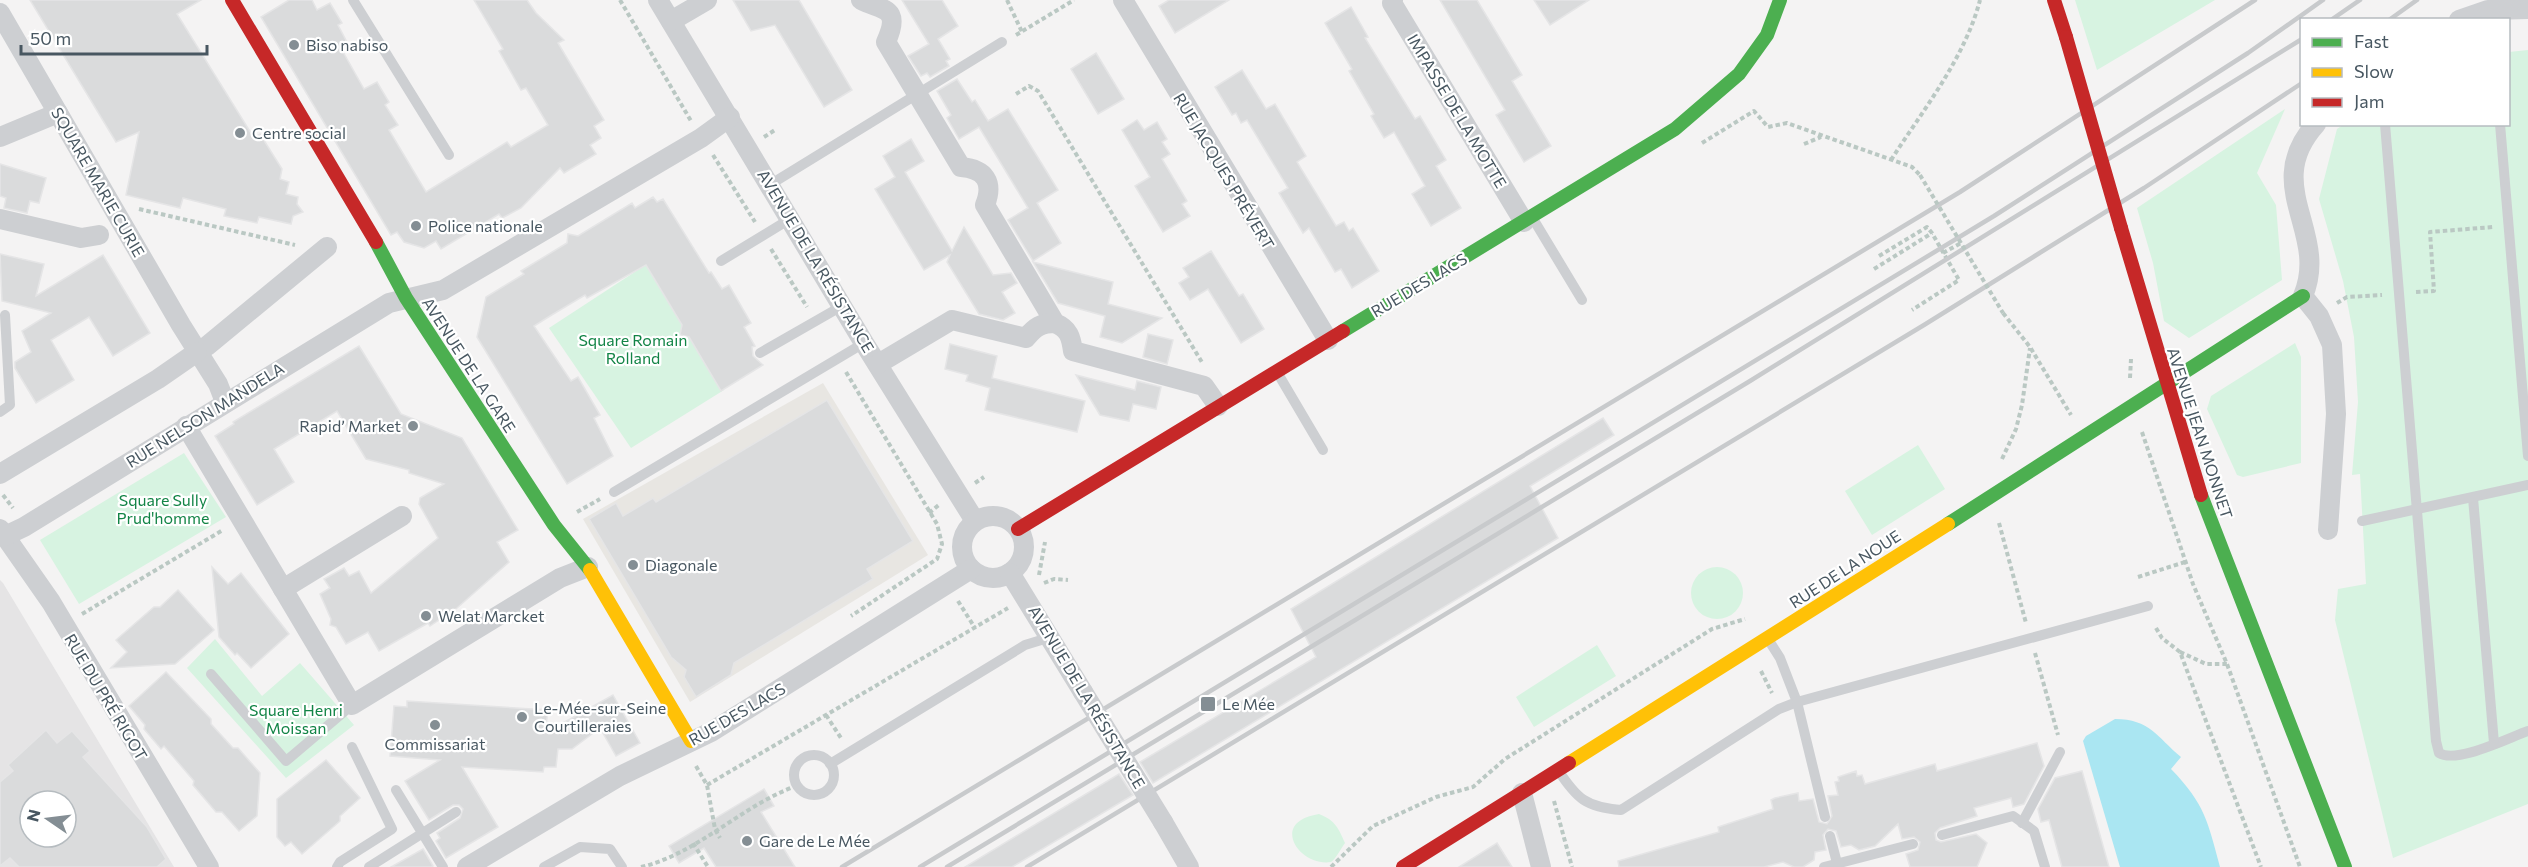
<svg xmlns="http://www.w3.org/2000/svg" width="2528" height="867" viewBox="0 0 2528 867" font-family="Commissioner,sans-serif">
	<style>
		.commercial { fill: #e8e6e2 }
		.education { fill: #e5e4e5; fill-rule: evenodd }
		.green { fill: #d7f3e1 }
		.water { fill: #aae6f2 }
		.building { fill: #dadbdc; stroke: #e5e5e6; stroke-width: 1.5; fill-rule: evenodd }
		.lines { fill: none; stroke-linecap: round; stroke-linejoin: round }
		.path { stroke: #bac8c3; stroke-width: 4; stroke-dasharray: 4.5 3; stroke-linecap: butt }
		.lane { stroke: #cdcfd2; stroke-width: 10 }
		.street { stroke: #cdcfd2; stroke-width: 20 }
		.fast { stroke: #4caf50; stroke-width: 14 }
		.slow { stroke: #ffc107; stroke-width: 14 }
		.jam { stroke: #c62828; stroke-width: 14 }
		.rail { stroke: #c8cacc; stroke-width: 4.5 }
		.path-bridge { stroke: #bac8c3; stroke-width: 4; stroke-dasharray: 4.5 3; stroke-linecap: butt }
		.street-bridge { stroke: #cdcfd2; stroke-width: 20 }
		.jam-bridge { stroke: #c62828; stroke-width: 14 }
		.poi-dot { fill: #848e94; stroke: #fff; stroke-width: 2 }
		.labels { text-anchor: middle; stroke-width: 4.5; stroke-linejoin: round; paint-order: stroke }
		.poi-label { font-size: 16px; fill: #485761; stroke: #fff; text-anchor: start }
		.street-label { font-size: 16px; fill: #485761; stroke: #fff }
		.park-label { font-size: 16px; fill: #128446; stroke: #fff }
	</style>
	<rect width="100%" height="100%" fill="#f4f3f3"/>
	<polygon class="commercial" points="823,383 928,555 690,702 583,519"/>
	<path class="education" d="M0 580 3 583 174 867H0ZM30 801H66V837H30Z"/>
	<g class="green">
		<polygon points="2075,0 2215,0 2097,70"/>
		<polygon points="2528,50 2528,804 2393,858 2335,620 2338,589 2366,584 2360,474 2352,475 2358,402 2354,337 2343,281 2319,199 2337,129 2343,125 2508,124 2509,52"/>
		<polygon points="2285,109 2257,173 2276,205 2282,280 2189,338 2164,321 2153,263 2137,208"/>
		<polygon points="647,264 724,390 631,448 549,328"/>
		<polygon points="2295,343 2301,357 2301,463 2243,477 2237,475 2207,409 2211,396"/>
		<polygon points="1918,445 1945,489 1872,535 1845,491"/>
		<polygon points="184,453 226,517 79,604 40,540"/>
		<circle cx="1717" cy="593" r="26"/>
		<polygon points="215,639 262,696 300,663 354,725 286,778 187,668"/>
		<polygon points="1597,645 1616,676 1534,727 1516,697"/>
		<path d="M1319 814C1335 820 1339 829 1345 843 1341 848 1336 859 1331 862 1300 867 1268 822 1319 814Z"/>
	</g>
	<path class="water" d="M2115 719C2150 719 2157 737 2181 757L2171 769C2205 804 2208 822 2220 867H2120L2083 741 2086 736Z"/>
	<g class="building">
		<polygon points="30,0 201,0 177,14 254,138 260,134 282,169 280,179 289,182 286,194 298,197 297,204 303,212 293,216 291,224 259,217 257,223 224,216 226,209 183,198 180,208 126,195 139,132 116,142"/>
		<polygon points="289,0 312,0 317,10 330,3 342,23 338,25 349,46 342,50 364,89 377,82 389,102 385,105 398,125 389,130 426,192 507,142 511,147 548,125 526,88 521,90 499,51 503,49 474,0 527,0 536,13 564,40 558,43 604,120 594,126 601,138 590,145 596,154 564,173 560,168 521,208 502,218 499,214 441,249 436,241 424,248 404,242 397,232 391,235 261,17"/>
		<polygon points="733,0 799,0 852,90 824,107 775,25 751,31"/>
		<polygon points="902,0 942,0 958,26 938,39 950,59 946,61 949,66 930,77 927,73 921,76 908,56 929,44"/>
		<polygon points="1169,0 1229,0 1175,33 1159,6"/>
		<polygon points="1440,0 1477,0 1522,75 1512,81 1551,146 1524,162 1496,115 1505,110"/>
		<polygon points="1534,0 1589,0 1550,25"/>
		<polygon points="1351,7 1368,37 1365,38 1415,119 1420,116 1446,160 1436,166 1461,208 1431,226 1412,194 1425,186 1394,132 1384,138 1371,116 1374,114 1349,71 1352,69 1325,23"/>
		<polygon points="1096,53 1124,99 1098,114 1071,69"/>
		<polygon points="1242,70 1266,109 1275,104 1306,156 1297,162 1336,226 1344,222 1349,231 1353,228 1379,271 1352,288 1341,269 1335,272 1309,228 1303,233 1279,193 1288,188 1247,120 1241,123 1236,113 1232,115 1215,87"/>
		<polygon points="957,79 972,102 975,100 988,121 1008,109 1058,190 1037,203 1061,243 1033,261 1008,220 1028,208 979,127 959,139 947,118 951,115 937,91"/>
		<polygon points="1137,120 1144,130 1157,122 1167,139 1162,142 1170,154 1162,159 1187,201 1182,204 1190,216 1163,232 1135,186 1150,177 1122,130"/>
		<polygon points="911,139 924,161 905,172 952,251 964,227 993,275 1011,273 1017,283 1002,292 1015,313 1003,320 979,314 947,262 950,255 924,270 875,189 895,177 883,156"/>
		<polygon points="0,164 46,178 39,203 30,201 27,213 4,208 6,198 0,196"/>
		<polygon points="653,197 657,202 663,199 709,273 711,272 722,289 729,285 751,323 744,327 755,346 752,347 753,356 763,365 721,391 689,337 680,335 682,325 646,265 587,298 585,295 550,316 534,326 571,381 578,377 600,415 594,418 613,456 567,484 477,337 486,297 524,274 521,271 567,243 568,234 578,236 632,203 635,208"/>
		<polygon points="1211,251 1239,296 1243,294 1264,329 1241,343 1208,289 1190,300 1179,283 1189,277 1183,268"/>
		<polygon points="0,254 44,264 36,296 103,255 150,333 113,356 89,317 51,340 74,380 36,403 15,368 15,362 31,352 22,331 51,313 2,301"/>
		<polygon points="1033,262 1113,282 1108,304 1162,318 1122,343 1100,337 1105,316 1058,303"/>
		<polygon points="1148,334 1173,340 1167,364 1143,357"/>
		<polygon points="950,344 997,356 992,378 1085,401 1077,432 985,410 990,388 966,381 968,375 945,369"/>
		<polygon points="359,346 401,414 462,438 518,530 497,542 509,562 457,608 430,626 428,623 379,651 368,632 346,644 336,627 330,625 331,619 320,594 330,588 324,579 344,568 349,576 359,571 371,593 438,538 419,504 420,498 444,484 409,473 409,470 366,459 337,411 274,449 294,482 257,505 215,436 234,424 233,422"/>
		<polygon points="1076,375 1135,390 1137,381 1161,387 1156,409 1133,404 1129,421 1100,415"/>
		<polygon points="827,400 913,541 867,569 873,579 734,663 731,675 696,697 684,677 686,670 671,657 589,519 616,503 623,516 653,498 656,502"/>
		<polygon points="1603,418 1614,435 1530,486 1558,538 1153,783 1140,762 1316,657 1291,609"/>
		<polygon points="212,567 228,584 241,573 289,634 251,668 237,653 235,655 219,637"/>
		<polygon points="178,590 214,630 175,664 111,668 127,652 116,640 154,607 160,607"/>
		<polygon points="166,672 211,719 211,724 233,748 238,748 260,773 257,816 239,831 222,812 216,812 193,785 194,781 164,746 161,749 144,729 145,725 129,706"/>
		<polygon points="613,695 640,743 616,756 600,728 572,749 558,749 556,767 544,767 543,772 462,767 498,827 446,858 436,841 440,838 437,833 460,818 463,809 459,805 453,805 429,820 405,781 440,760 390,756 394,706 407,707 407,701 548,710 545,733"/>
		<path d="M46 730 57 743 72 731 90 751 83 757 147 827 166 859 157 867H19L10 858 0 866V782L13 771 8 765ZM30 801H66V837H30Z"/>
		<polygon points="2037,743 2044,766 2024,804 2013,807 2011,798 1974,808 1977,816 1940,828 1935,833 1936,840 1941,842 1976,834 1987,843 1977,867 1910,867 1906,854 1918,850 1920,842 1914,837 1902,839 1898,824 1875,846 1859,850 1851,845 1841,847 1836,831 1828,829 1823,835 1826,850 1815,852 1814,860 1803,867 1794,867 1783,862 1764,867 1619,867 1618,861 1719,832 1718,827 1773,809 1771,800 1775,798 1798,793 1799,801 1813,799 1819,822 1827,824 1832,816 1828,796 1838,795 1835,782 1839,781 1838,777 1856,771 1857,776 1862,775 1865,784 1935,764 1937,771"/>
		<polygon points="326,760 360,798 340,816 340,821 302,854 291,842 285,846 277,837 277,799"/>
		<polygon points="2082,771 2109,867 2062,867 2049,820 2041,822 2038,809 2055,778"/>
		<polygon points="1119,774 1133,795 1012,867 965,867"/>
		<polygon points="764,789 774,806 761,812 795,867 716,867 704,848 679,863 669,846"/>
		<polygon points="1497,843 1512,867 1459,867"/>
		<polygon points="423,849 433,866 431,867 391,867"/>
	</g>
	<g class="lines">
		<g class="path">
			<polyline points="620,0 691,121"/>
			<polyline points="1007,0 1022,32"/>
			<polyline points="1016,35 1074,0"/>
			<polyline points="1016,94 1029,86 1038,91 1203,364"/>
			<polyline points="764,137 775,130"/>
			<polyline points="1702,143 1754,111 1768,127 1787,123 1912,167 1920,175"/>
			<polyline points="1804,144 1821,137"/>
			<polyline points="713,155 755,222"/>
			<path d="M1891 160C1923 110 1965 58 1980 0"/>
			<polyline points="139,209 295,245"/>
			<polyline points="771,249 807,307"/>
			<polyline points="1943,253 1961,243"/>
			<polyline points="1879,256 1927,227 1932,233 1959,280 1912,310"/>
			<polyline points="1874,269 1932,233"/>
			<polyline points="2416,292 2434,291 2430,232 2493,227"/>
			<polyline points="2337,303 2347,297 2382,295"/>
			<polyline points="2003,313 2030,347 2071,415"/>
			<polyline points="846,372 937,524 942,544 937,559 851,616"/>
			<polyline points="2130,378 2131,359"/>
			<polyline points="2142,432 2193,584 2227,664 2300,867"/>
			<polyline points="2002,459 2016,429 2022,405 2030,348"/>
			<polyline points="975,483 984,477"/>
			<polyline points="3,495 13,508"/>
			<polyline points="577,512 600,499"/>
			<polyline points="929,513 940,504"/>
			<polyline points="1999,523 2026,623"/>
			<polyline points="1039,575 1045,542"/>
			<polyline points="2138,577 2185,562"/>
			<polyline points="1044,583 1054,579 1068,580"/>
			<polyline points="958,601 975,628"/>
			<polyline points="82,614 223,530"/>
			<polyline points="2156,628 2162,638 2180,652 2261,867"/>
			<polyline points="2180,652 2206,664 2227,664"/>
			<polyline points="2035,653 2058,735"/>
			<polyline points="1761,671 1772,693"/>
			<polyline points="826,715 841,738"/>
			<polyline points="696,766 707,785 715,829 720,838"/>
			<polyline points="707,785 1008,608"/>
			<polyline points="1554,801 1572,867"/>
			<polyline points="693,843 708,867"/>
			<path d="M641 867C697 854 741 806 796 786"/>
			<polyline points="1331,867 1373,826 1436,797 1473,787 1505,759 1712,629 1745,619"/>
		</g>
		<g class="lane">
			<polyline points="353,0 449,155"/>
			<path d="M2385 124 2436 741 2439 753C2457 764 2508 738 2528 731"/>
			<polyline points="2500,124 2528,456"/>
			<polyline points="771,184 1002,42"/>
			<polyline points="1532,217 1582,300"/>
			<polyline points="721,261 790,219"/>
			<polyline points="760,353 842,306"/>
			<polyline points="1277,372 1323,450"/>
			<polyline points="0,412 10,405 5,315"/>
			<polyline points="614,492 864,343"/>
			<polyline points="2473,498 2494,743"/>
			<polyline points="2362,521 2528,485"/>
			<polyline points="211,674 286,761 352,705"/>
			<circle cx="814" cy="775" r="20"/>
			<polyline points="830,764 1025,645 1051,637"/>
			<path d="M1558 770C1577 799 1586 807 1621 810L1779 709 1797 702 1780 658 1768 639"/>
			<polyline points="396,790 443,867"/>
			<polyline points="1825,817 1797,702 2148,606"/>
			<polyline points="2022,823 2060,752"/>
			<polyline points="1942,835 2013,816 2034,831 2045,867"/>
			<polyline points="1830,836 1837,863"/>
			<polyline points="337,867 340,862 392,829 352,747"/>
			<polyline points="369,867 456,812"/>
			<polyline points="544,867 580,847 610,849 622,867"/>
			<polyline points="1824,867 1913,844"/>
		</g>
		<g class="street">
			<polyline points="658,0 864,343 975,521"/>
			<path d="M861 0C882 11 902 6 886 42L961 167C985 169 994 182 985 205L1055 323C1069 329 1071 337 1073 351L1204 386 1218 406"/>
			<polyline points="1123,0 1328,340"/>
			<polyline points="1393,0 1392,3 1524,222"/>
			<polyline points="0,13 181,325 218,384 225,402"/>
			<polyline points="2459,20 2488,10 2528,9"/>
			<polyline points="671,21 707,0"/>
			<path d="M2316 124C2260 186 2330 232 2303 296L2319 316 2332 345 2336 414 2328 530"/>
			<polyline points="0,137 58,113"/>
			<polyline points="0,219 81,238 99,235"/>
			<polyline points="207,346 327,247"/>
			<path d="M878 364 952 320 1026 338C1035 327 1041 323 1055 323"/>
			<polyline points="186,426 352,705 560,578 588,567"/>
			<polyline points="0,474 158,379 197,352"/>
			<circle cx="993" cy="547" r="31"/>
			<polyline points="0,529 51,602 209,867"/>
			<polyline points="5,536 24,527 389,303 443,290 701,138 730,117"/>
			<polyline points="1010,573 1083,692"/>
			<polyline points="283,589 402,516"/>
			<polyline points="1522,793 1541,867"/>
			<polyline points="1163,822 1189,867"/>
			<polyline points="467,867 620,776 711,732 971,569"/>
		</g>
		<g class="fast">
			<polyline points="376,242 406,298 554,525 590,570"/>
			<polyline points="1343,331 1675,129 1739,74 1767,35 1780,0"/>
			<polyline points="2201,495 2345,867"/>
			<polyline points="1948,524 2303,296"/>
		</g>
		<g class="slow">
			<polyline points="590,570 691,741"/>
			<polyline points="1569,763 1948,524"/>
		</g>
		<g class="jam">
			<polyline points="232,0 376,242"/>
			<polyline points="2054,0 2066,37"/>
			<polyline points="2121,228 2201,495"/>
			<polyline points="1018,529 1343,331"/>
			<polyline points="1403,867 1569,763"/>
		</g>
		<g class="rail">
			<polyline points="2331,20 2360,0"/>
			<polyline points="2389,20 2417,0"/>
			<polyline points="842,867 1960,192 2255,0"/>
			<polyline points="920,867 1994,216 2248,53 2323,0"/>
			<polyline points="947,867 1750,381 2302,39"/>
			<polyline points="1027,867 1924,325 2144,188 2302,83"/>
		</g>
		<polyline class="path-bridge" points="1920,175 2003,313"/>
		<polyline class="street-bridge" points="1083,692 1163,822"/>
		<polyline class="jam-bridge" points="2066,37 2121,228"/>
	</g>
	<g class="poi-dot">
		<circle cx="294" cy="45" r="6"/>
		<circle cx="240" cy="133" r="6"/>
		<circle cx="416" cy="226" r="6"/>
		<circle cx="413" cy="426" r="6"/>
		<circle cx="633" cy="565" r="6"/>
		<circle cx="426" cy="616" r="6"/>
		<rect x="1200" y="696" width="16" height="16" rx="3"/>
		<circle cx="522" cy="717" r="6"/>
		<circle cx="435" cy="725" r="6"/>
		<circle cx="747" cy="841" r="6"/>
	</g>
	<g class="labels">
		<g class="poi-label">
			<text x="306" y="51">Biso nabiso</text>
			<text x="252" y="139">Centre social</text>
			<text x="428" y="232">Police nationale</text>
			<text x="401" y="432" text-anchor="end">Rapid’ Market</text>
			<text x="645" y="571">Diagonale</text>
			<text x="438" y="622">Welat Marcket</text>
			<text x="1222" y="710">Le Mée</text>
			<text x="534" y="714">Le-Mée-sur-Seine<tspan x="534" dy="18">Courtilleraies</tspan></text>
			<text x="435" y="750" text-anchor="middle">Commissariat</text>
			<text x="759" y="847">Gare de Le Mée</text>
		</g>
		<g class="street-label">
			<text transform="translate(1457 111) rotate(59)" y="6">IMPASSE DE LA MOTTE</text>
			<text transform="translate(1224 171) rotate(59)" y="6">RUE JACQUES PRÉVERT</text>
			<text transform="translate(98 182) rotate(60)" y="6">SQUARE MARIE CURIE</text>
			<text transform="translate(816 261) rotate(59)" y="6">AVENUE DE LA RÉSISTANCE</text>
			<text transform="translate(1419 285) rotate(-31)" y="6">RUE DES LACS</text>
			<text transform="translate(469 365) rotate(57)" y="6">AVENUE DE LA GARE</text>
			<text transform="translate(205 415) rotate(-32)" y="6">RUE NELSON MANDELA</text>
			<text transform="translate(2200 433) rotate(72)" y="6">AVENUE JEAN MONNET</text>
			<text transform="translate(1845 569) rotate(-33)" y="6">RUE DE LA NOUE</text>
			<text transform="translate(106 697) rotate(59)" y="6">RUE DU PRÉ RIGOT</text>
			<text transform="translate(1087 697) rotate(59)" y="6">AVENUE DE LA RÉSISTANCE</text>
			<text transform="translate(737 714) rotate(-30)" y="6">RUE DES LACS</text>
		</g>
		<g class="park-label">
			<text x="633" y="346">Square Romain<tspan x="633" dy="18">Rolland</tspan></text>
			<text x="163" y="506">Square Sully<tspan x="163" dy="18">Prud'homme</tspan></text>
			<text x="296" y="716">Square Henri<tspan x="296" dy="18">Moissan</tspan></text>
		</g>
	</g>
	<rect x="2300" y="18" width="210" height="108" fill="#ffffff" stroke="#b6bcc0" stroke-width="1.5"/>
	<rect x="2312" y="38" width="30" height="9" fill="#4caf50" stroke="#b6bcc0" stroke-width="1.5"/>
	<text x="2354" y="48" font-size="18" fill="#485761">Fast</text>
	<rect x="2312" y="68" width="30" height="9" fill="#ffc107" stroke="#b6bcc0" stroke-width="1.5"/>
	<text x="2354" y="78" font-size="18" fill="#485761">Slow</text>
	<rect x="2312" y="98" width="30" height="9" fill="#c62828" stroke="#b6bcc0" stroke-width="1.5"/>
	<text x="2354" y="108" font-size="18" fill="#485761">Jam</text>
	<g transform="translate(48 819) rotate(284)"><circle r="28" fill="#ffffff" stroke="#b6bcc0" stroke-width="1.5"/>
	<path d="M0-4.5L10 22L0 15L-10 22Z" fill="#848e94"/>
	<text y="-9" font-size="16" font-weight="bold" text-anchor="middle" fill="#485761">N</text>
	</g>
	<path d="M21 45v9h186v-9" fill="none" stroke="#485761" stroke-width="3"/>
	<text x="30" y="45" font-size="18" fill="#485761" stroke="#ffffff" stroke-width="4.5" paint-order="stroke">50 m</text>
</svg>
